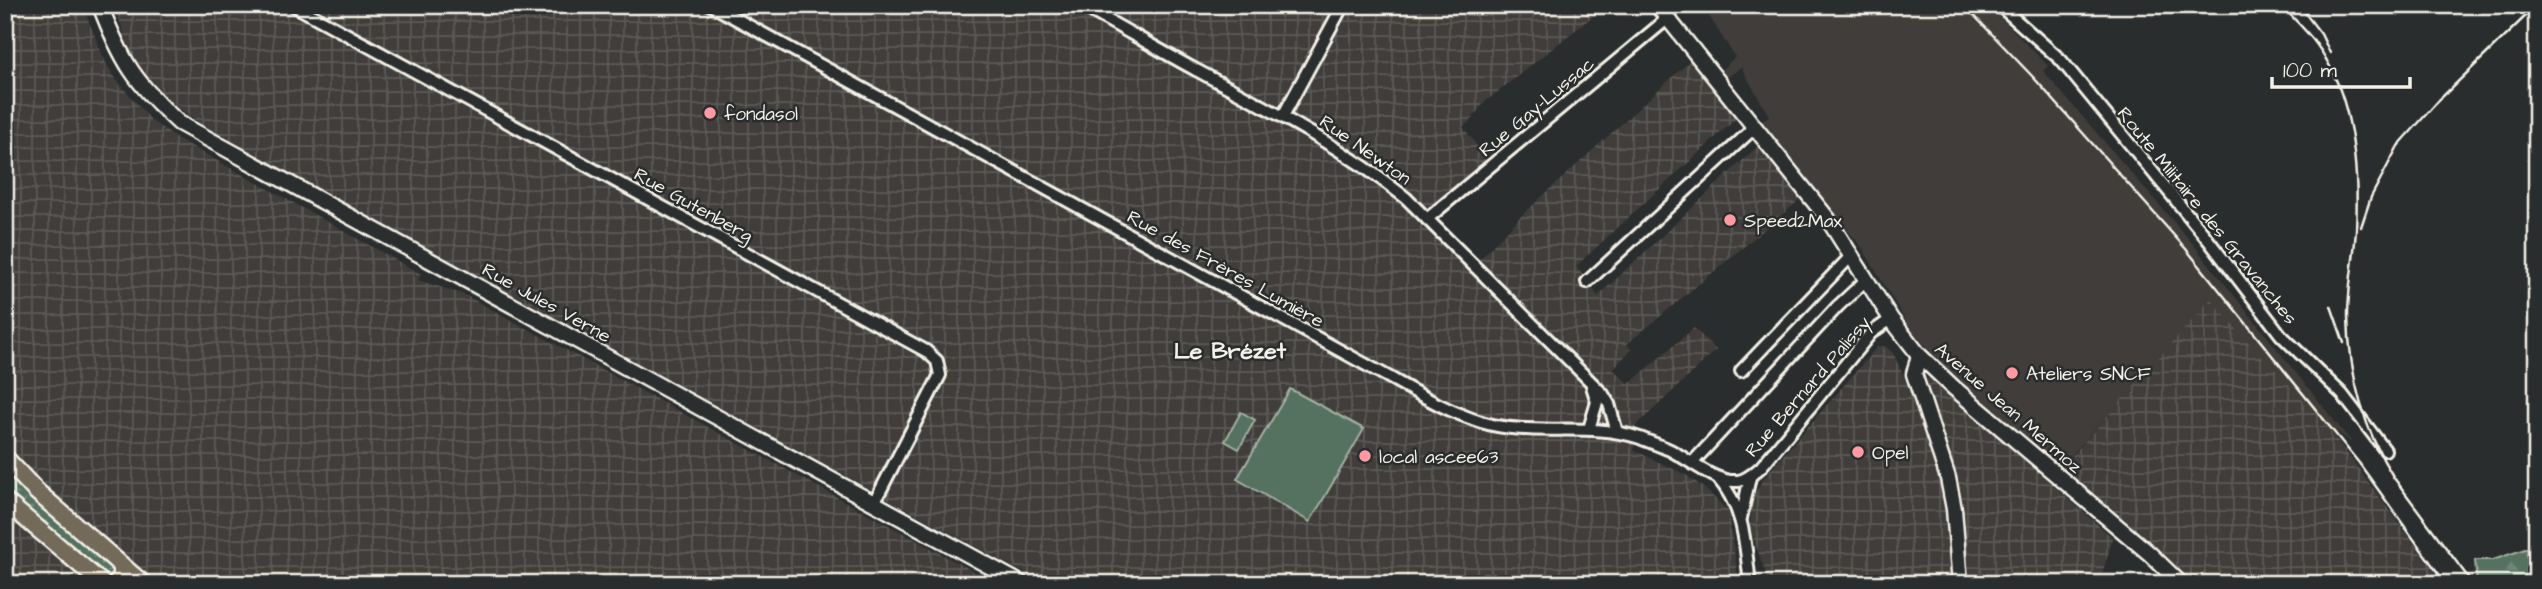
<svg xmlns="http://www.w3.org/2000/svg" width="2542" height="589" viewBox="0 0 2542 589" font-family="'Architects Daughter',sans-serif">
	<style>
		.built { fill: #3f3e3a }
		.industrial { fill: url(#industrial-grid) }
		.grass { fill: url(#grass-dots); stroke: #a4b1a4; stroke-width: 2 }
		.forest { fill: url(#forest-firs); stroke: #a4b1a4; stroke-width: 2 }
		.pitch { fill: #557160; stroke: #a4b1a4; stroke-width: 2 }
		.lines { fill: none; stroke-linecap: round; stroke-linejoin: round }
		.street-casing { stroke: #f4f1e8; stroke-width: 16 }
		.secondary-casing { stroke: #f4f1e8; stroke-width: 19 }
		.primary-casing { stroke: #f4f1e8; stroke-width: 21 }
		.street { stroke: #2a2d2e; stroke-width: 10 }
		.secondary { stroke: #2a2d2e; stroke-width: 14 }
		.primary { stroke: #736b5a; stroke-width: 16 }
		.rail { stroke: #f4f1e8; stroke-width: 2.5 }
		.poi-dot { fill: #ff9aa2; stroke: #2a2d2e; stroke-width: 2.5 }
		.labels { text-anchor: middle; stroke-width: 5; stroke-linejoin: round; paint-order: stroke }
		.street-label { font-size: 19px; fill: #f4f1e8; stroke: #2a2d2e }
		.poi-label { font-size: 19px; fill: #f4f1e8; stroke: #2a2d2e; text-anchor: start }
		.quarter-label { font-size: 23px; font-weight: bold; fill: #f4f1e8; stroke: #2a2d2e }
	</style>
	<defs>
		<pattern id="industrial-grid" width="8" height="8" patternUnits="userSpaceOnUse" patternTransform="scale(1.75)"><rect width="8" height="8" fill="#3f3e3a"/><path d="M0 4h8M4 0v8" fill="none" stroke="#5b5a56"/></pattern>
		<pattern id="grass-dots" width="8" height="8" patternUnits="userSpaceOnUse" patternTransform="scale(1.75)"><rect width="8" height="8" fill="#557160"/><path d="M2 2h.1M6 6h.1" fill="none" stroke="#6e8677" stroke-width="1.8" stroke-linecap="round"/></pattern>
		<pattern id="forest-firs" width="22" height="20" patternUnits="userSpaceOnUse" patternTransform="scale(1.75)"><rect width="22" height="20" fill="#557160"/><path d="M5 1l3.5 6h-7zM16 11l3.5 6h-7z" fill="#6e8677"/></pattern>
	</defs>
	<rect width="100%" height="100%" fill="#2a2d2e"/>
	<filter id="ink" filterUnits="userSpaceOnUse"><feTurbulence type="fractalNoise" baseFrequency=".0143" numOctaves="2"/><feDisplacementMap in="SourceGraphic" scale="14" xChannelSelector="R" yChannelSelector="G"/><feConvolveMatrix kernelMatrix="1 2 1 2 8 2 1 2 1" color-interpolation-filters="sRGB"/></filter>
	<g filter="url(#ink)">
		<polygon class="built" points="1702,5 1988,5 2048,66 2043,71 2193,244 2353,444 2310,411 2142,378 2060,468 1946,370 1908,325 1863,249 1760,122 1769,116 1741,67 1727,78 1720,71 1735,57"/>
		<g class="industrial">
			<polygon points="5,5 82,5 106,63 118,82 152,121 173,136 421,274 418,280 465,295 997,584 154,584 50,493 5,441"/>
			<polygon points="114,5 1607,5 1485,102 1473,117 1474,118 1463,127 1488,161 1428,212 1479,260 1521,216 1691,60 1739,116 1576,266 1598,296 1760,144 1802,196 1795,204 1627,344 1631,350 1613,369 1629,384 1694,328 1716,350 1635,427 1634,450 1686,475 1704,488 1728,511 1739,584 1045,584 212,132 159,94 136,68 121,36 124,33"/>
			<polygon points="2211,299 2245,339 2321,418 2444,584 2181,584 2055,475"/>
			<polygon points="1885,346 1893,353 1910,391 1930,377 2113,538 2099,584 1769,584 1750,528 1752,500 1762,480 1877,347"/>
			<polygon points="5,508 96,584 5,584"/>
		</g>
		<polygon class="grass" points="5,467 114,565 114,573 110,579 104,579 5,494"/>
		<polygon class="forest" points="2537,545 2537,584 2477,584 2475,560 2493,560"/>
		<g class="pitch">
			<polygon points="1290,389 1364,429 1310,522 1237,479"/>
			<polygon points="1241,412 1255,420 1239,449 1225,441"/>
		</g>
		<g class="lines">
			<g class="street-casing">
				<g id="street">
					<polyline points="293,5 926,351 937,361 940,375 874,503"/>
					<path d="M711 5 1370 367C1406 386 1442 410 1481 422 1533 438 1588 421 1640 438 1650 442 1661 446 1670 450 1690 460 1715 483 1738 481 1747 480 1754 473 1761 467L1871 333 1891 319"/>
					<path d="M1080 5C1119 26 1157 49 1196 70 1269 109 1341 146 1406 198L1603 394 1609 404 1617 432"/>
					<polyline points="1999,5 2061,60 2206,237 2281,335 2342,394 2385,450"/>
					<polyline points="1283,116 1343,5"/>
					<polyline points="1427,219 1667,19"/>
					<polyline points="1587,282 1754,128"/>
					<polyline points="1741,371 1852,255"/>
					<polyline points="1589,429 1597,402 1592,386"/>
					<polyline points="1693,462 1838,306 1867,279"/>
					<path d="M1718 478C1745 510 1745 544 1750 584"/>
					<polyline points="1741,518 1750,477"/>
				</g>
			</g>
			<g class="secondary-casing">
				<g id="secondary">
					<path d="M100 5C121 60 135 83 179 123L1022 584"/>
					<polyline points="1657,5 1828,219 1891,319 1919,355 1954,388 2150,554 2181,584"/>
					<polyline points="1919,355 1914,374 1948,478 1954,509 1960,584"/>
				</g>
			</g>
			<g class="primary-casing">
				<g id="primary">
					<polyline points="5,458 36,491 143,584"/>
					<polyline points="5,501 103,584"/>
					<polyline points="115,584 122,577 122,566"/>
				</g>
			</g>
			<use href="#street" class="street"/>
			<use href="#secondary" class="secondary"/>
			<use href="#primary" class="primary"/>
			<g class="rail">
				<polyline points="1964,5 2034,78 2186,249 2359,463 2446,584"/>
				<path d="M2281 5C2293 18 2307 31 2317 45 2354 97 2359 169 2356 230 2354 259 2348 287 2348 316 2349 374 2363 429 2394 478L2473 584"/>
				<polyline points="2299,5 2321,34 2330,53"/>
				<polyline points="2361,227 2371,197 2398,146 2439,100 2537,5"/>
				<polyline points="2331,306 2344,343"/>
			</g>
		</g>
	</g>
	<g class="poi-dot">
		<circle cx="710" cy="113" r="7"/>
		<circle cx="1730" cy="220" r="7"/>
		<circle cx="2012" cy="373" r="7"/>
		<circle cx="1858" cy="452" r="7"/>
		<circle cx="1365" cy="456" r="7"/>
	</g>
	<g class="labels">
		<g class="street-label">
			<text transform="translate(1536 106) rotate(-40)" y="7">Rue Gay-Lussac</text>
			<text transform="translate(1366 149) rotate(35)" y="7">Rue Newton</text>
			<text transform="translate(694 204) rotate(29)" y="7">Rue Gutenberg</text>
			<text transform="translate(2208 215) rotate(51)" y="7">Route Militaire des Gravanches</text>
			<text transform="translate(1226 268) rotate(29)" y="7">Rue des Frères Lumière</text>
			<text transform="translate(547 302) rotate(29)" y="7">Rue Jules Verne</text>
			<text transform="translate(1807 386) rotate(-49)" y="7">Rue Bernard Palissy</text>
			<text transform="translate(2009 407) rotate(41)" y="7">Avenue Jean Mermoz</text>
		</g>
		<g class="poi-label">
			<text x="724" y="120">fondasol</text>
			<text x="1744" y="227">Speed2Max</text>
			<text x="2026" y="380">Ateliers SNCF</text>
			<text x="1872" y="459">Opel</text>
			<text x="1379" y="463">local ascee63</text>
		</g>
		<g class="quarter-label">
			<text x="1230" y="358">Le Brézet</text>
		</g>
	</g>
	<rect width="2542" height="589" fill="none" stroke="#2a2d2e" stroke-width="28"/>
	<rect x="14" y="14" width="2514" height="561" fill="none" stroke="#f4f1e8" stroke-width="2.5" filter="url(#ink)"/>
	<path d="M2272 77v10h138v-10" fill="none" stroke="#f4f1e8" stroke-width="3.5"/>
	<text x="2283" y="77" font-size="21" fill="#f4f1e8" stroke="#2a2d2e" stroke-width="5" paint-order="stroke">100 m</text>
</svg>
